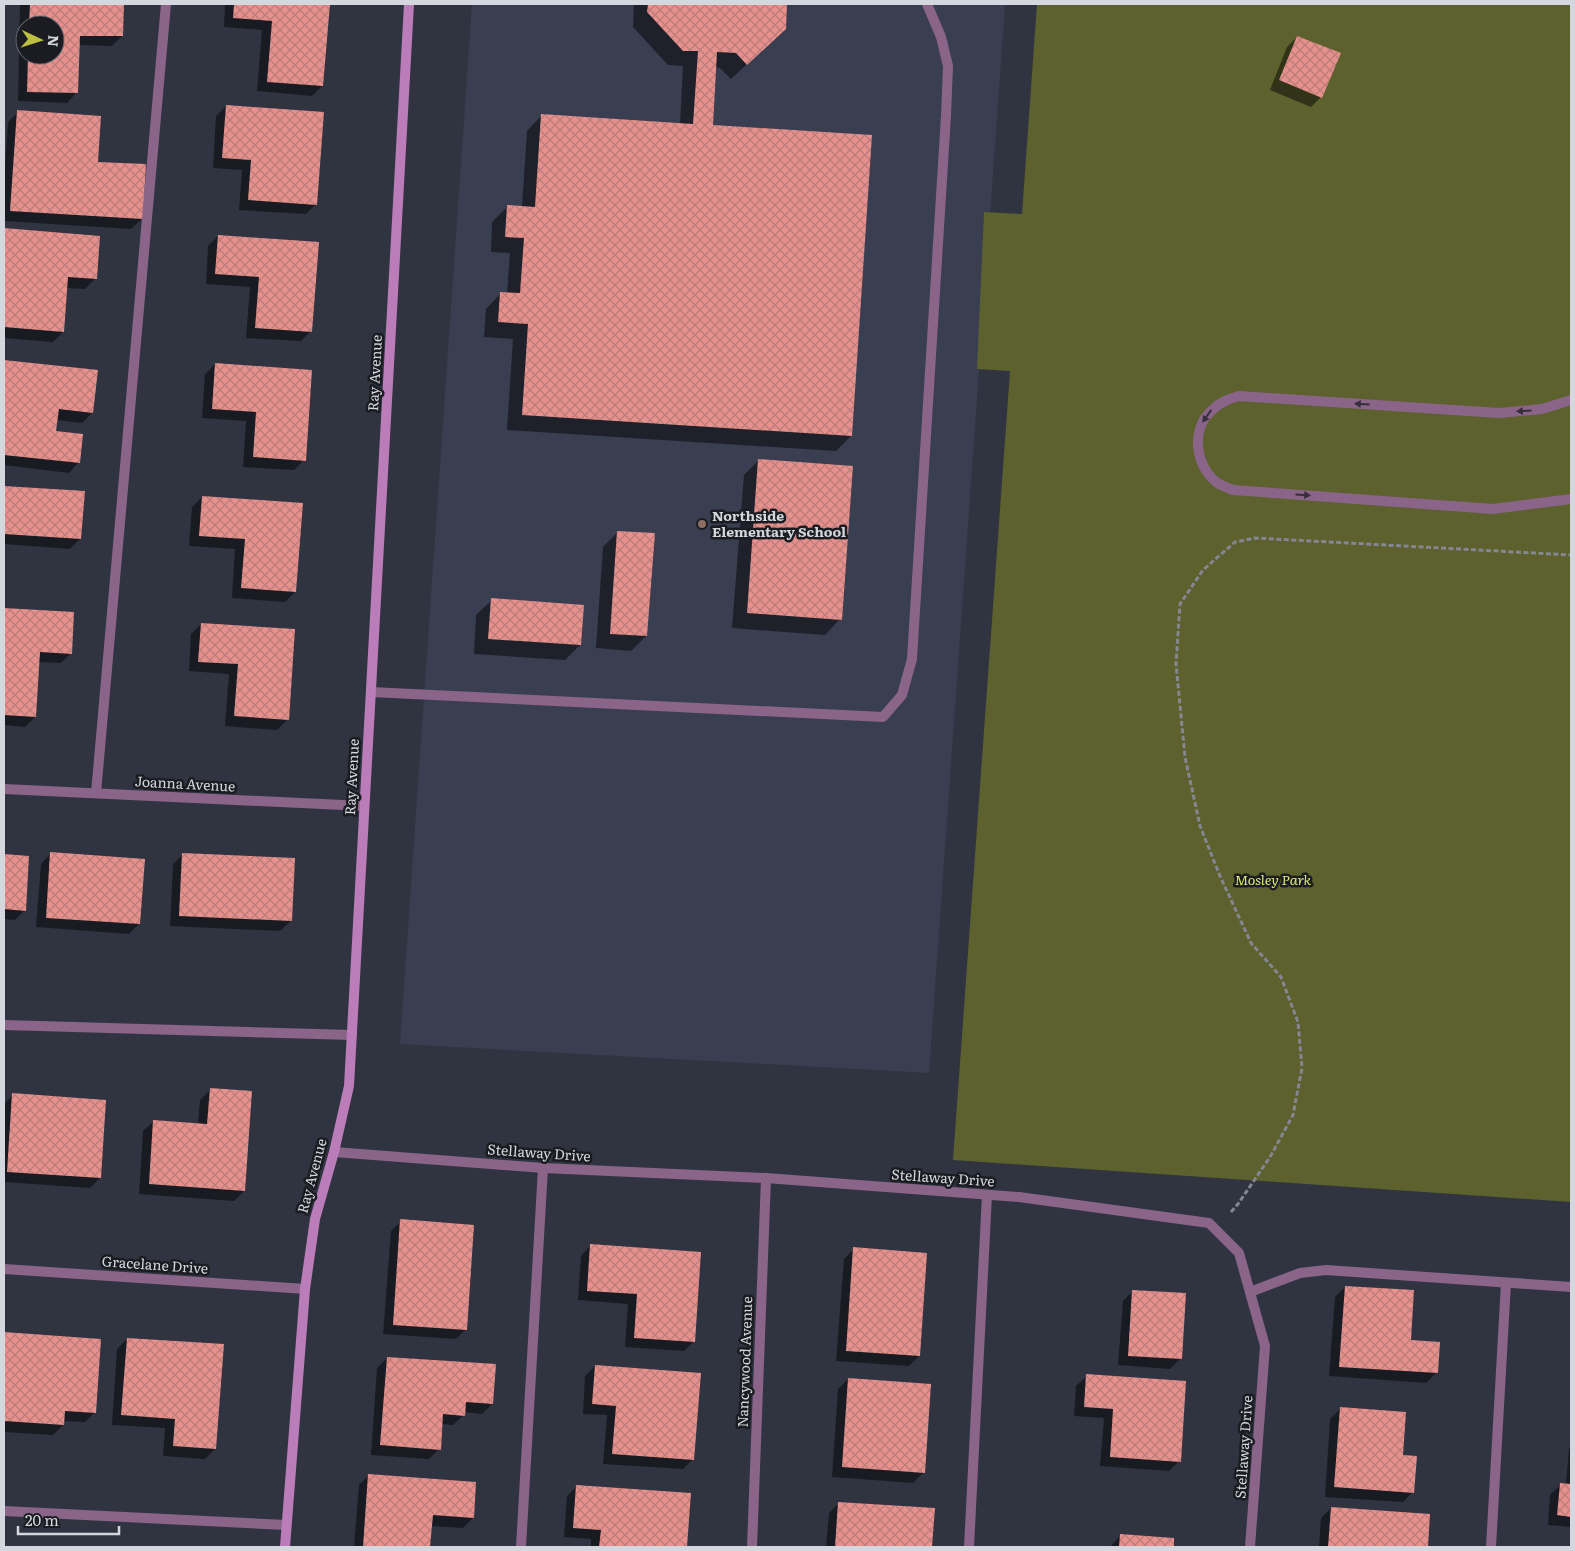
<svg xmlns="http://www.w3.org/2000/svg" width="1575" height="1551" viewBox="0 0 1575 1551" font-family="Literata,serif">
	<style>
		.built { fill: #393e50 }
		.park { fill: #5c612e }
		.shadow { fill: #0007; fill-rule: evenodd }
		.building { fill: url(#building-cross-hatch) }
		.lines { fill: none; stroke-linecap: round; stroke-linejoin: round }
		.path { stroke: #848791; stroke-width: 3; stroke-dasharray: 5 2.5; stroke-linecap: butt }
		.lane { stroke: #8a6489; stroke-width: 10 }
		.street { stroke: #8a6489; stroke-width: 10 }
		.secondary { stroke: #ba7db9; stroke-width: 10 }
		.oneway { fill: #362e3b }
		.education-dot { fill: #8d6e63; stroke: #1a1c21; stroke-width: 2 }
		.labels { text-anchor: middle; stroke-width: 5; stroke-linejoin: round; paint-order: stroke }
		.street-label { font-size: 14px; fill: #d5d7df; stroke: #1a1c21 }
		.poi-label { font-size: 14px; font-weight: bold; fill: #d5d7df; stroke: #1a1c21; text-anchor: start }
		.park-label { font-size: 14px; font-style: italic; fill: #dde77b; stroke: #1a1c21 }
	</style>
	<defs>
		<pattern id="building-cross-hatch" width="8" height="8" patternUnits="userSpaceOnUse" patternTransform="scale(1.25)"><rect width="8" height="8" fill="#e6918d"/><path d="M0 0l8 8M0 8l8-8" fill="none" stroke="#bc7d7a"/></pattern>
	</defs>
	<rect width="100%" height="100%" fill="#303440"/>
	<polygon class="built" points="472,4 1005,4 929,1073 400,1044"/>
	<polygon class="park" points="1037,4 1571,4 1571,1202 953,1160 1010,371 977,369 984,212 1022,214"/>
	<g class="shadow">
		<path d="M20 4H123L122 36 112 46 78 45 77 92 67 103 18 101ZM25 25H55V55H25Z"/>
		<polygon points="225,4 329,4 322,86 312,96 257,91 262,30 224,27"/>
		<polygon points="634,4 786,4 785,29 731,79 720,68 715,67 712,126 851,436 836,451 507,430 513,339 484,337 486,309 501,293 507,294 510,253 491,252 492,222 507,207 522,207 527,131 542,115 680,124 683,66 668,65 633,27"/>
		<polygon points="1297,37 1321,97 1311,107 1270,90 1287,47"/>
		<polygon points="226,106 316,204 306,214 239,210 242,170 213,168 216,116"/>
		<polygon points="18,112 142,219 131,229 4,221 4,177 8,122"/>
		<polygon points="4,230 99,237 95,279 85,289 66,288 63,332 53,342 4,338"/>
		<polygon points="218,236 317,243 311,331 301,341 246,338 250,287 206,284 208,246"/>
		<polygon points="4,362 96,372 92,413 82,423 56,420 55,432 79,462 69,473 4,465"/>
		<polygon points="215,364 304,460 294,470 243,467 246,421 202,418 205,374"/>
		<polygon points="759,460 840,619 825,635 732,628 744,475"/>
		<polygon points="4,487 83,492 80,539 70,549 4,544"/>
		<polygon points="202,497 301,504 295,592 285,602 232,598 235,549 189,546 192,507"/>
		<polygon points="618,532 646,636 631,651 596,648 603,547"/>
		<polygon points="492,600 580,645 565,660 474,654 476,615"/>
		<polygon points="4,609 73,613 71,653 61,663 38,662 35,717 25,727 4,725"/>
		<polygon points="201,624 294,630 287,720 277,730 225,726 229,674 189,671 191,634"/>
		<polygon points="51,853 139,924 129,934 36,927 41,864"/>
		<polygon points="183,854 291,921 280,931 170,926 173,864"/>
		<polygon points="4,856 28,857 25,910 15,920 4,919"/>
		<polygon points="210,1090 244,1191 234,1201 139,1194 143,1131 154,1121 198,1124 200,1100"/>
		<polygon points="13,1095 100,1178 90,1188 4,1182 4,1104"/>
		<polygon points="401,1221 466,1329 456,1339 383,1334 391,1231"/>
		<polygon points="591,1245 694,1341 684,1351 625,1347 628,1304 578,1300 581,1256"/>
		<polygon points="854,1249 919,1356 909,1366 836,1361 844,1259"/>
		<polygon points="1345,1287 1409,1341 1438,1343 1436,1373 1426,1383 1329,1376 1335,1297"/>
		<polygon points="1133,1291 1180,1359 1170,1369 1118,1365 1123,1301"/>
		<polygon points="4,1334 100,1340 95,1412 85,1422 63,1421 63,1425 53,1435 4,1432"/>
		<polygon points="127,1339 215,1449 205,1459 163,1456 165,1428 112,1425 117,1349"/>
		<polygon points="387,1358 492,1404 482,1414 464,1412 464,1415 453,1425 441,1424 439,1449 429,1459 371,1455 377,1368"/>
		<polygon points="595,1366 693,1459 683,1469 603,1464 607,1415 583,1414 585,1376"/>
		<polygon points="1087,1376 1179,1461 1169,1471 1100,1466 1104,1418 1074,1416 1076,1386"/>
		<polygon points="848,1379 923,1473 913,1483 832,1477 838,1389"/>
		<polygon points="1340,1409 1401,1456 1413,1492 1403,1502 1325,1497 1330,1419"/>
		<polygon points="1571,1446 1571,1527 1548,1525 1550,1495 1560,1485 1566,1485 1569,1448"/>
		<polygon points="369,1475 473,1518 463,1528 431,1526 429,1547 354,1547 359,1485"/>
		<polygon points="577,1486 689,1494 685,1547 591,1547 591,1539 564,1537 567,1496"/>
		<polygon points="839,1503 934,1510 931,1547 826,1547 829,1513"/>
		<polygon points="1331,1508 1429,1515 1426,1547 1319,1547 1321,1518"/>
		<polygon points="1121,1535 1173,1539 1172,1547 1110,1547"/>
	</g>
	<g class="building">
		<polygon points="30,4 124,4 123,36 80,36 78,93 27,92 28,55 55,55 55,25 29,25"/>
		<polygon points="234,4 330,4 323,86 267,82 272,21 233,18"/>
		<polygon points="648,4 787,4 786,29 747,65 736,53 717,52 713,125 872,135 852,436 522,415 528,324 498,322 500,292 520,293 524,238 505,237 507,205 535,207 541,114 693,124 698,51 683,51 647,12"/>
		<polygon points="1297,36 1341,53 1322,98 1279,80"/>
		<polygon points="226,105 324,112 317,205 248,200 251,160 222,158"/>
		<polygon points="17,110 101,116 98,162 146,164 143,219 10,211"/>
		<polygon points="4,228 100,236 97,279 68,277 64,332 4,327"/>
		<polygon points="218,235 319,242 312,332 255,328 259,277 215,274"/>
		<polygon points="4,360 98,370 93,413 59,409 56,431 83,434 80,463 4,455"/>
		<polygon points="215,363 312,370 306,461 253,457 256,412 212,409"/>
		<polygon points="758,459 853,466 842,620 747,613"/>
		<polygon points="4,486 85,491 81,539 4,534"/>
		<polygon points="202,496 303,503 296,592 241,588 245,539 199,536"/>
		<polygon points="617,531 655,533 647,636 610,634"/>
		<polygon points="491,598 584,605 581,645 488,639"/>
		<polygon points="4,608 74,612 72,654 40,652 36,717 4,715"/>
		<polygon points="201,623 295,629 289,720 234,716 238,664 198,662"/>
		<polygon points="50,852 145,859 140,924 46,918"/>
		<polygon points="182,853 295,858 292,921 179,916"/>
		<polygon points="4,854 29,856 26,911 4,909"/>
		<polygon points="210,1088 252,1091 245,1191 149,1184 153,1120 207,1124"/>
		<polygon points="12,1093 106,1100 101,1178 7,1172"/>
		<polygon points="400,1219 474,1225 467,1330 393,1325"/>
		<polygon points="590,1244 701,1252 695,1342 634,1338 637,1294 587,1291"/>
		<polygon points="853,1247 927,1253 920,1356 846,1351"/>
		<polygon points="1345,1286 1414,1290 1411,1340 1440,1342 1438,1373 1339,1367"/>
		<polygon points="1132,1290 1186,1293 1182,1359 1128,1356"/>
		<polygon points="4,1332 101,1339 96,1413 65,1411 64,1425 4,1421"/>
		<polygon points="127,1338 224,1344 216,1449 173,1446 175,1419 121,1415"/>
		<polygon points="387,1357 496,1364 493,1404 466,1402 465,1416 443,1414 441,1450 380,1445"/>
		<polygon points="595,1365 701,1373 694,1460 612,1454 616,1406 592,1404"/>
		<polygon points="1086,1374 1186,1381 1181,1462 1110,1457 1113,1409 1084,1407"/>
		<polygon points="848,1378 931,1384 925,1473 842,1467"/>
		<polygon points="1340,1407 1406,1412 1403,1455 1417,1456 1414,1493 1334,1487"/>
		<polygon points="368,1474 476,1482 474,1518 433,1515 430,1547 363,1547"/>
		<polygon points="1560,1483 1571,1484 1571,1517 1557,1515"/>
		<polygon points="576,1485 691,1493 687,1547 599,1547 601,1530 573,1528"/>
		<polygon points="838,1502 935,1508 932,1547 835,1547"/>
		<polygon points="1331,1507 1430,1514 1428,1547 1397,1546 1397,1547 1328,1547"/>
		<polygon points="1120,1534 1174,1538 1174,1547 1119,1547"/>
	</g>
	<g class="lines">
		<polyline class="path" points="1231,1212 1238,1204 1270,1157 1293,1115 1302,1068 1298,1022 1281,977 1251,943 1220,876 1200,826 1185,757 1176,664 1180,604 1203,570 1235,542 1255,538 1571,555"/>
		<g class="lane">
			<path d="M1571 400 1542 409 1499 413 1239 396C1229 399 1220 402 1212 410 1190 429 1195 468 1219 484 1223 486 1228 488 1233 490L1493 509 1571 499"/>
			<polyline points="371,692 883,717 902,695 912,659 946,116 948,66 941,37 927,4"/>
			<polyline points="96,793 166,4"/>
			<polyline points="4,1025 352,1035"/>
			<polyline points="1250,1292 1300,1273 1326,1270 1571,1287"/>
			<polyline points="4,1511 286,1525"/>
			<polyline points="521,1547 543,1168"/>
			<polyline points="969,1547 987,1195"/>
			<polyline points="1491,1547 1506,1283"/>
		</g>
		<g class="street">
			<polyline points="4,789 364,806"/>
			<polyline points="334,1152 543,1168 766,1178 1019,1197 1209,1223 1239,1253 1265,1346 1250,1547"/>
			<polyline points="4,1269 305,1289"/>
			<polyline points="752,1547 766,1178"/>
		</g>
		<polyline class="secondary" points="285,1547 305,1289 315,1219 334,1152 349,1086 409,4"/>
	</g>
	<defs><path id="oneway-solid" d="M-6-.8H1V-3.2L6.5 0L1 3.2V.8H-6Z" transform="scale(1.25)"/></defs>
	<g class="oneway">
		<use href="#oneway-solid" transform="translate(1362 404) rotate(-176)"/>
		<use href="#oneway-solid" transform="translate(1524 411) rotate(176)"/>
		<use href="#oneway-solid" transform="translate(1207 416) rotate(125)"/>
		<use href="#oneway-solid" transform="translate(1303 495) rotate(4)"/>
	</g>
	<circle class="education-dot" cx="702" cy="524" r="5"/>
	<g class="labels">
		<g class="street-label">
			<text transform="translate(375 373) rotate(-87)" y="5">Ray Avenue</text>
			<text transform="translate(352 777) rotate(-87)" y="5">Ray Avenue</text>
			<text transform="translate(185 784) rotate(3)" y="5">Joanna Avenue</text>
			<text transform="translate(539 1153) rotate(4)" y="5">Stellaway Drive</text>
			<text transform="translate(312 1176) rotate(-75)" y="5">Ray Avenue</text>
			<text transform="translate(943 1178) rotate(4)" y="5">Stellaway Drive</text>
			<text transform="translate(155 1265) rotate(4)" y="5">Gracelane Drive</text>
			<text transform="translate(745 1362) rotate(-88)" y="5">Nancywood Avenue</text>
			<text transform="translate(1244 1447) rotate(-86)" y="5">Stellaway Drive</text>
		</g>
		<g class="poi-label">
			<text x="712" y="521">Northside<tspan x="712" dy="16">Elementary School</tspan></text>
		</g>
		<g class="park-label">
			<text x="1273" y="885">Mosley Park</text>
		</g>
	</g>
	<rect width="1575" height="1551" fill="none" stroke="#d5d7df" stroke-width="10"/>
	<g transform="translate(40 40) rotate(94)"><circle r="24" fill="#1a1c21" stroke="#65676d"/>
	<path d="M0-4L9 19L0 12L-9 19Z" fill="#bdbf43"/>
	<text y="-8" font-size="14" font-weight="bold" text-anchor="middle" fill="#d5d7df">N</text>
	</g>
	<path d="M18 1526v8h101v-8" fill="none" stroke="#d5d7df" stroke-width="2.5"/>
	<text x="25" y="1526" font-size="15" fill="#d5d7df" stroke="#1a1c21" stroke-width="4" paint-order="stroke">20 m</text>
</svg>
